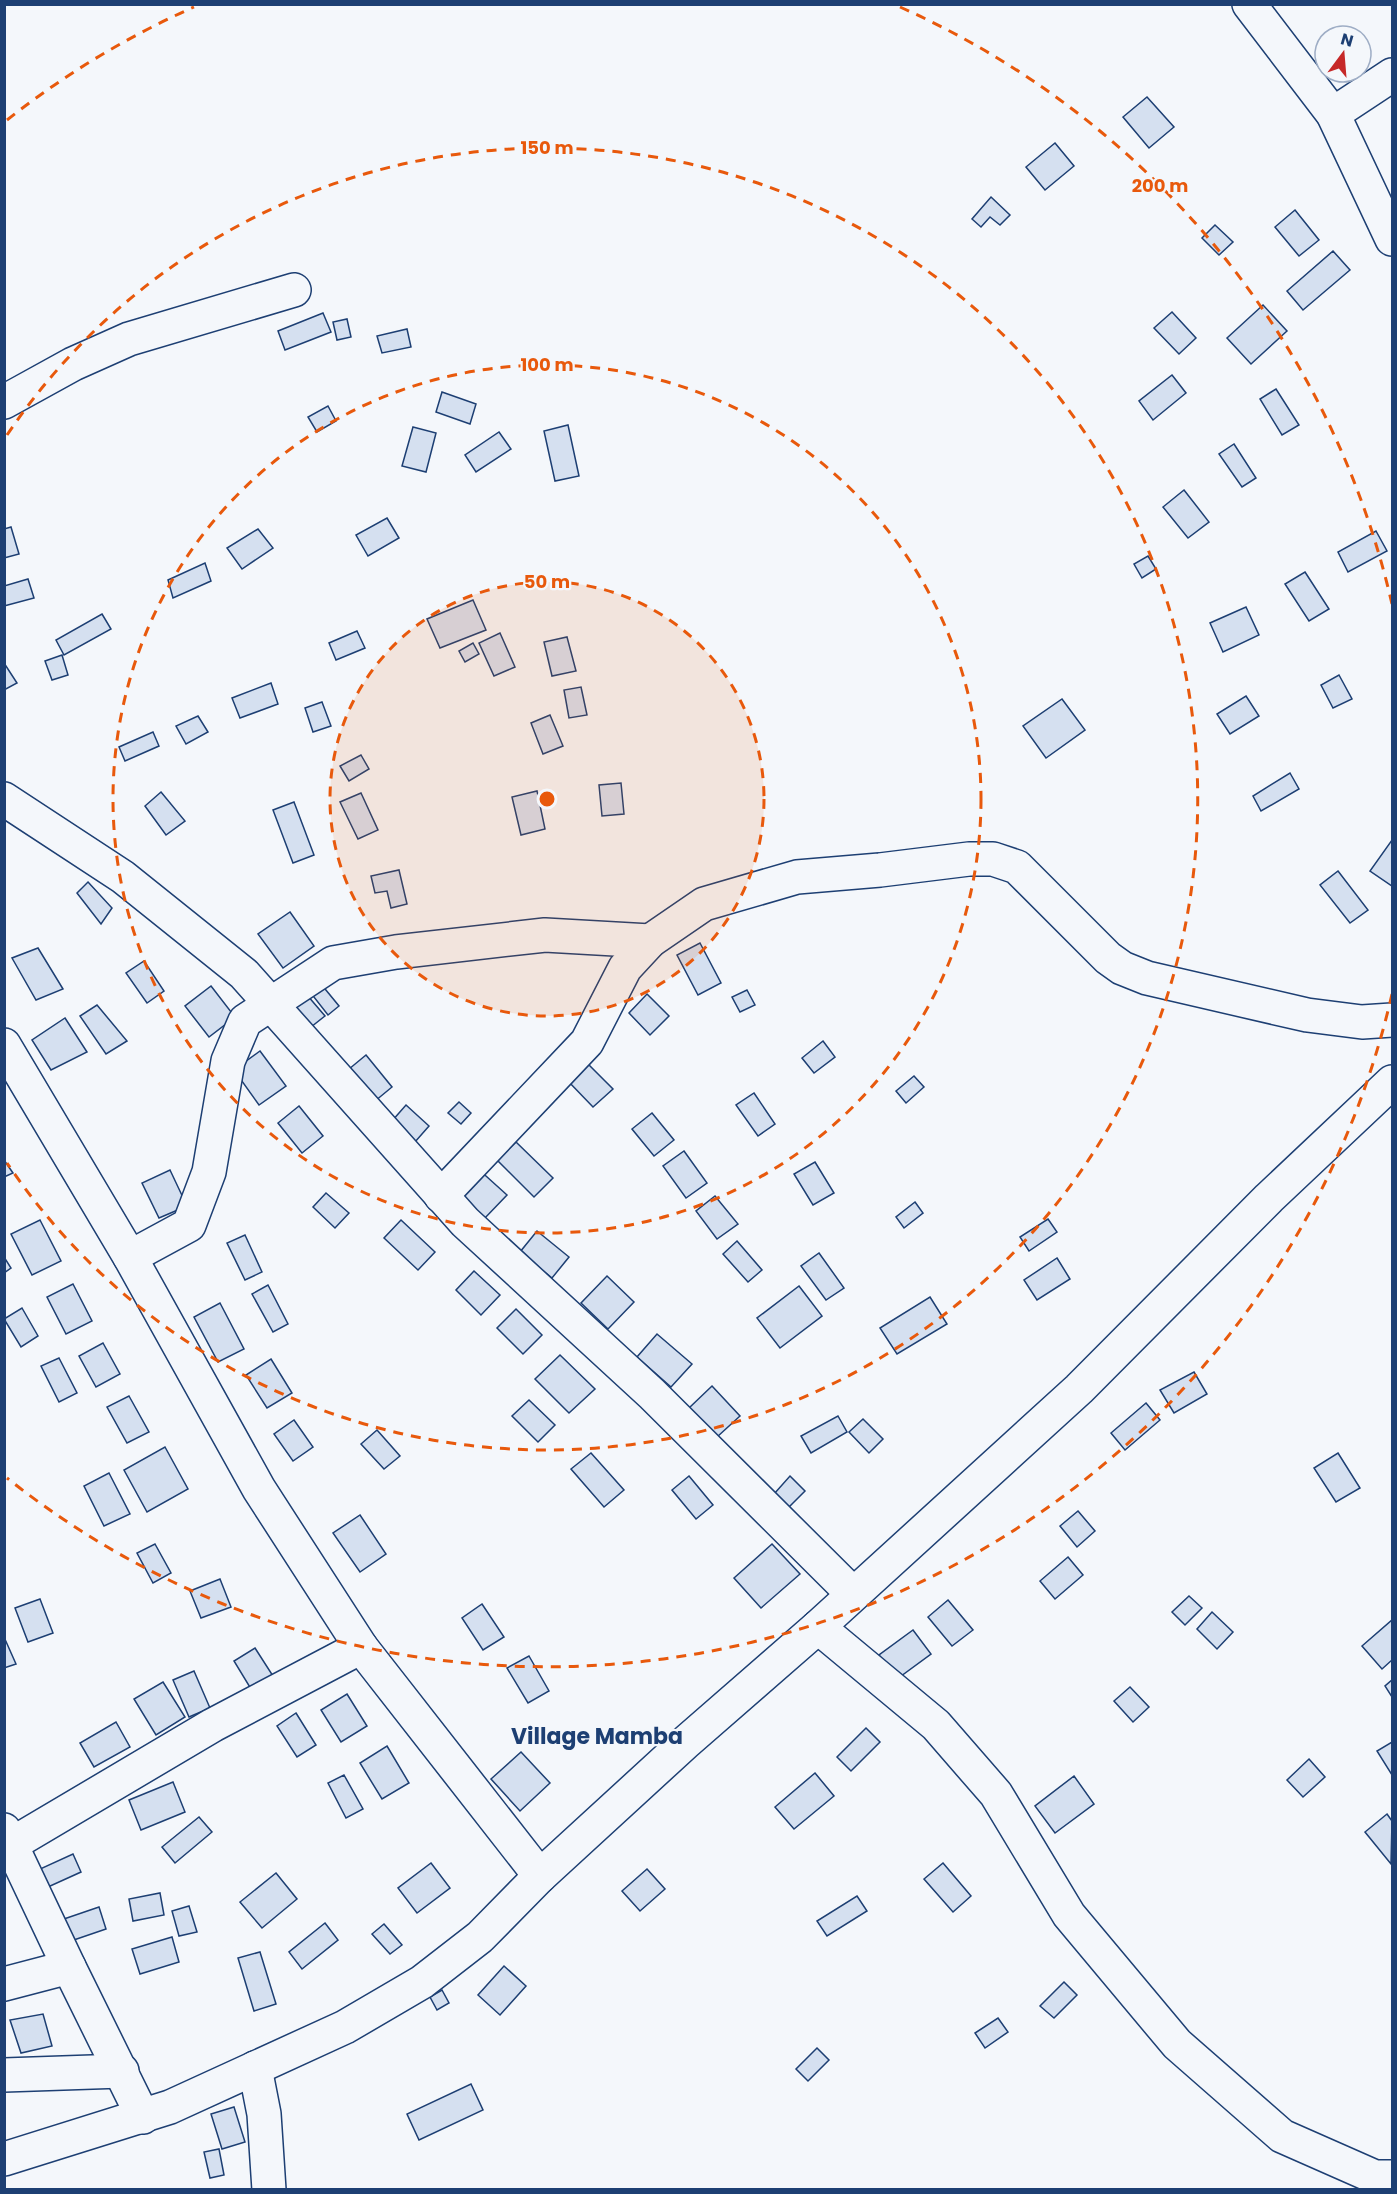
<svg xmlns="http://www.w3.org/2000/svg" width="1397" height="2194" viewBox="0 0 1397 2194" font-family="Poppins,sans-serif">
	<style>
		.building { fill: #d5e0f0; stroke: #1d3f73; stroke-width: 1.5 }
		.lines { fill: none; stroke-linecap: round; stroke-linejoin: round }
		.minor-casing { stroke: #1d3f73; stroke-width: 36 }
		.minor { stroke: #f4f7fb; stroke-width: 33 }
		.ring { fill: none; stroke: #e8590c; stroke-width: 3; stroke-dasharray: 10 8 }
		.labels { text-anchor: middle; stroke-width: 4.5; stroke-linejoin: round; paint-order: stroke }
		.neighbourhood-label { font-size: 22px; font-weight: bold; fill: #1d3f73; stroke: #f4f7fb }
		.centre { fill: #e8590c; stroke: #f4f7fb; stroke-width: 3 }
		.ring-label { font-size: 18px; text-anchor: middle; font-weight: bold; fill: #e8590c; stroke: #f4f7fb; stroke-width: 4.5; stroke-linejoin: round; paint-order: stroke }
	</style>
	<rect width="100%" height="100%" fill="#f4f7fb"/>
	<g class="building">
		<polygon points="1147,97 1174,127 1149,148 1123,117"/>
		<polygon points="1055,143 1074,166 1045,190 1026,167"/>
		<polygon points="991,197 1010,215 1000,225 990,217 981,227 972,219"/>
		<polygon points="1295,210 1319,240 1299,256 1275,227"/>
		<polygon points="1215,225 1233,242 1219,255 1202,238"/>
		<polygon points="1333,251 1350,270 1303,310 1287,291"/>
		<polygon points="1263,305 1287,331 1251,364 1227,338"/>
		<polygon points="1172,312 1196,338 1179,354 1154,328"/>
		<polygon points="323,313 331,332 285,350 278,331"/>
		<polygon points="347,319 351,337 337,340 333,322"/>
		<polygon points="407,329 411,347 382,353 377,336"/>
		<polygon points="1172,375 1186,393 1153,420 1139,401"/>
		<polygon points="1276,389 1299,425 1282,435 1260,399"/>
		<polygon points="442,392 476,404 470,424 436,412"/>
		<polygon points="328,406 336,421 317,432 308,417"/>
		<polygon points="568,425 579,476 555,481 544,431"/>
		<polygon points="413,427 436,433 426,472 402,466"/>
		<polygon points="499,432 511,449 476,472 465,455"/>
		<polygon points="1234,444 1256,478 1242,487 1219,454"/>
		<polygon points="1184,490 1209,522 1188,538 1163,507"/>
		<polygon points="387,518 399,538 368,556 356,535"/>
		<polygon points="11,527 19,554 4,558 4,529"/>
		<polygon points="258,529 273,548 242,569 227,548"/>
		<polygon points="1376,531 1387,551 1348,572 1338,552"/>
		<polygon points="1148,556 1156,569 1142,578 1134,564"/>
		<polygon points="205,563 211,581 173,598 168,580"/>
		<polygon points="1305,572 1329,609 1309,621 1285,584"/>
		<polygon points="28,579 34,598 4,606 4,586"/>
		<polygon points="473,600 486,630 440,648 427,619"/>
		<polygon points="1246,607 1259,635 1223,652 1210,623"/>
		<polygon points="102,614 111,629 64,655 56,640"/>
		<polygon points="357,631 365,648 336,660 329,643"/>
		<polygon points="500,633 515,667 494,676 479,643"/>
		<polygon points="567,637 576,671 552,676 544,642"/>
		<polygon points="473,643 479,654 465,662 459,651"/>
		<polygon points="62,655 68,675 52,680 45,661"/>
		<polygon points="4,663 17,683 4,690"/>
		<polygon points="1339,675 1352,699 1333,708 1321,685"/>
		<polygon points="271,683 278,704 240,718 232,698"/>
		<polygon points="581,687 587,715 569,718 564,690"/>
		<polygon points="1246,696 1259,716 1230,734 1217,714"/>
		<polygon points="1062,699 1085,730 1046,758 1023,726"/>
		<polygon points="322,702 331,726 313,732 305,708"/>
		<polygon points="550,715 563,746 543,754 531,723"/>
		<polygon points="198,716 208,732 186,744 176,726"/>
		<polygon points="153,732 159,746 125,761 119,747"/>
		<polygon points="361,755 369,769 349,781 340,766"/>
		<polygon points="1290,773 1299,789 1261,811 1253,796"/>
		<polygon points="621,783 624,814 602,816 599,785"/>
		<polygon points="537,791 545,829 521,835 512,797"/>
		<polygon points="161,792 185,821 166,835 145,806"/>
		<polygon points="361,793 378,830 358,839 340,802"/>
		<polygon points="294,802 314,855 293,863 273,810"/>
		<polygon points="1392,840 1392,886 1370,871"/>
		<polygon points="399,870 407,904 391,908 387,891 375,893 371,876"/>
		<polygon points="1338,871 1368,910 1350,923 1320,885"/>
		<polygon points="88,882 112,908 101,924 77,893"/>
		<polygon points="290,912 314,946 283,968 258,934"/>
		<polygon points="700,943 721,983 698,995 677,955"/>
		<polygon points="38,948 63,989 36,1000 12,958"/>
		<polygon points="144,961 164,991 147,1003 126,973"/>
		<polygon points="321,984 339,1006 328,1015 310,992"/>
		<polygon points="211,986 235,1017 209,1037 185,1006"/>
		<polygon points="747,990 755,1005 740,1012 732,997"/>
		<polygon points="647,994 669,1016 650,1035 629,1013"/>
		<polygon points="307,995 325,1016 311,1027 293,1005"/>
		<polygon points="97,1005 127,1041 106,1054 80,1016"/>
		<polygon points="65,1018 87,1052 51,1070 32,1040"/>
		<polygon points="823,1041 835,1057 814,1073 802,1058"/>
		<polygon points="260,1051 286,1086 259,1105 234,1070"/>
		<polygon points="366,1055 392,1087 369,1106 343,1074"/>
		<polygon points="586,1062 613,1089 593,1107 567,1080"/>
		<polygon points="914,1076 924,1087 906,1103 896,1091"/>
		<polygon points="754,1093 775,1124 758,1136 736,1105"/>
		<polygon points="459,1102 471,1113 461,1124 448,1113"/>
		<polygon points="406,1105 429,1126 415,1142 392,1121"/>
		<polygon points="299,1106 323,1136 302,1153 278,1123"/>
		<polygon points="652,1113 674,1140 654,1156 632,1129"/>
		<polygon points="516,1142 553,1178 534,1197 497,1160"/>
		<polygon points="684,1151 707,1183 686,1198 663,1166"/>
		<polygon points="4,1160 13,1173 4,1177"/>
		<polygon points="815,1162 834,1193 813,1205 794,1174"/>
		<polygon points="476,1167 507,1195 484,1219 454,1191"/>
		<polygon points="170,1170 187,1206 159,1218 142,1183"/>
		<polygon points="326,1193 349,1213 335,1228 313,1207"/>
		<polygon points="715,1196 738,1224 717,1239 696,1211"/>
		<polygon points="915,1202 923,1213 904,1228 896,1217"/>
		<polygon points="1048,1219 1057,1232 1029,1251 1020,1237"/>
		<polygon points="40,1220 61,1261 32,1275 11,1234"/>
		<polygon points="401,1220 435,1252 418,1270 384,1238"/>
		<polygon points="537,1231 569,1257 552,1278 520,1252"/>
		<polygon points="245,1235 262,1272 245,1280 227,1243"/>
		<polygon points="737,1241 762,1270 748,1282 723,1254"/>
		<polygon points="819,1253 844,1288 826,1300 801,1266"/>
		<polygon points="4,1257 11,1268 4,1273"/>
		<polygon points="1057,1258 1070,1279 1037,1300 1024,1280"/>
		<polygon points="474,1271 500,1295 481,1315 456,1290"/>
		<polygon points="607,1276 634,1302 608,1329 581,1303"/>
		<polygon points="73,1284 92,1321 66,1334 47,1297"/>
		<polygon points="268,1285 288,1324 273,1332 252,1294"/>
		<polygon points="799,1286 822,1316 780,1348 757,1318"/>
		<polygon points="930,1297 947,1324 897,1354 880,1328"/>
		<polygon points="220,1303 244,1349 218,1362 194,1317"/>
		<polygon points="22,1308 38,1336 21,1347 4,1319"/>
		<polygon points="516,1309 542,1335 523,1354 497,1328"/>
		<polygon points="657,1334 692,1364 671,1387 637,1357"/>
		<polygon points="103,1343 120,1374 96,1387 79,1356"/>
		<polygon points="560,1355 595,1389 569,1413 535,1379"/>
		<polygon points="59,1358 77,1393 59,1402 41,1366"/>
		<polygon points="271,1359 292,1393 267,1408 246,1375"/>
		<polygon points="1194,1372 1207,1394 1174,1413 1160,1390"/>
		<polygon points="712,1386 740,1416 717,1437 689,1408"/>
		<polygon points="129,1396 149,1432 127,1443 107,1407"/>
		<polygon points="529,1400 555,1425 538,1442 512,1416"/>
		<polygon points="1146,1403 1160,1420 1125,1450 1111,1433"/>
		<polygon points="838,1416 847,1432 811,1453 801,1436"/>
		<polygon points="863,1419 883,1439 869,1453 849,1432"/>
		<polygon points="294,1420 313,1447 293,1461 274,1434"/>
		<polygon points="377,1430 400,1456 384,1469 361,1444"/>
		<polygon points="165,1447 188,1489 147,1512 124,1470"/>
		<polygon points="591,1453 624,1490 604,1507 571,1469"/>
		<polygon points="1338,1453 1360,1488 1336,1502 1314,1468"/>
		<polygon points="109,1473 130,1514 104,1526 84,1486"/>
		<polygon points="689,1476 713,1505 696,1519 672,1490"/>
		<polygon points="790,1476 805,1491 780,1516 766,1503"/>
		<polygon points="1078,1511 1095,1531 1077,1547 1060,1526"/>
		<polygon points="360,1515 386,1554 360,1572 333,1533"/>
		<polygon points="155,1544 171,1573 153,1583 137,1553"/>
		<polygon points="772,1544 800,1574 761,1608 734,1578"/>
		<polygon points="1068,1557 1083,1575 1055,1599 1040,1581"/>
		<polygon points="220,1579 231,1607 201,1618 190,1591"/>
		<polygon points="1189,1596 1202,1608 1185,1625 1172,1612"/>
		<polygon points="40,1599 53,1633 28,1642 15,1608"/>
		<polygon points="948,1600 973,1630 952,1646 928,1617"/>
		<polygon points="482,1604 504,1637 483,1650 462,1618"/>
		<polygon points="1212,1612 1233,1632 1217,1649 1197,1629"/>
		<polygon points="1392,1620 1392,1660 1382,1669 1362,1646"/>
		<polygon points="913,1630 931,1654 897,1679 879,1655"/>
		<polygon points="4,1637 16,1664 4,1668"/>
		<polygon points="255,1648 273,1676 251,1689 234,1661"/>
		<polygon points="529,1656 549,1691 528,1703 507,1668"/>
		<polygon points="194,1671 210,1708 189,1717 173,1680"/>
		<polygon points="1392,1680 1392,1697 1385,1686"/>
		<polygon points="163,1682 185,1717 156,1735 134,1699"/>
		<polygon points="1130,1687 1149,1707 1133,1722 1114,1701"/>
		<polygon points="347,1694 367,1726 341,1742 321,1710"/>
		<polygon points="296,1713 316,1745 297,1757 277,1726"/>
		<polygon points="116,1722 130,1747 94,1767 80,1743"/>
		<polygon points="866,1728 880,1742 851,1771 837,1757"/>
		<polygon points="1392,1742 1392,1775 1377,1751"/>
		<polygon points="387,1746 409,1783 382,1799 360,1763"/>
		<polygon points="521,1752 550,1783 520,1811 491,1779"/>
		<polygon points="1309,1759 1325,1777 1303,1797 1287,1780"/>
		<polygon points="815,1773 834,1796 794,1829 775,1807"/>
		<polygon points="344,1775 363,1809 346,1818 328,1783"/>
		<polygon points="1074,1776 1094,1804 1055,1833 1035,1806"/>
		<polygon points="173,1782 185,1812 141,1830 129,1800"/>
		<polygon points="1387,1814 1392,1821 1391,1864 1365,1832"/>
		<polygon points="199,1817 212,1832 175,1863 162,1847"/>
		<polygon points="73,1854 81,1872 48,1887 40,1869"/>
		<polygon points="431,1863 450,1888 417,1913 398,1888"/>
		<polygon points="943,1863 971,1896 953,1912 924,1879"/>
		<polygon points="647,1869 665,1889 640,1911 622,1891"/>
		<polygon points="276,1873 297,1899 262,1928 240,1902"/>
		<polygon points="160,1893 164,1915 133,1921 129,1899"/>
		<polygon points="857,1896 867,1911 827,1936 817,1921"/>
		<polygon points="189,1906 197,1932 179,1936 172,1911"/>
		<polygon points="99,1907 106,1929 65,1943 58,1921"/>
		<polygon points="325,1923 338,1940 302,1969 289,1952"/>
		<polygon points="384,1924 402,1945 390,1954 372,1934"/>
		<polygon points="172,1937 179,1962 140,1974 132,1949"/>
		<polygon points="260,1952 276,2004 254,2011 238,1958"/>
		<polygon points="504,1966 526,1986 500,2015 478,1995"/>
		<polygon points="1064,1982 1077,1995 1054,2018 1040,2006"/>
		<polygon points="442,1990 449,2003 437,2010 430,1997"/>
		<polygon points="43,2014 52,2046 21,2053 10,2020"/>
		<polygon points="998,2018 1008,2032 985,2048 975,2033"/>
		<polygon points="817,2048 829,2060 808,2081 796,2069"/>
		<polygon points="471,2084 483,2110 419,2140 407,2114"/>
		<polygon points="234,2107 245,2142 222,2149 211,2114"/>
		<polygon points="219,2149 224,2175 210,2178 204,2152"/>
	</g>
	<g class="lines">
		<g class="minor-casing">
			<g id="minor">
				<polyline points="1249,4 1333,114 1392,239"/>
				<polyline points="1333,114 1392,75"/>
				<polyline points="4,402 73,364 129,339 294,290"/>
				<polyline points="4,799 123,877 244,974 465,1222 652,1394 853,1594"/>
				<polyline points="4,1045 130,1257 259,1489 361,1647 540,1876"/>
				<polyline points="441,1196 587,1042 625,968 650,941 704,904 797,877 880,870 969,859 993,859 1017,867 1108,958 1122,968 1147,978 1307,1015 1362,1022 1392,1020"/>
				<polyline points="130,1257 189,1225 209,1172 228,1061 245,1021 333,963 396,952 545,935 650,941"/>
				<polyline points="818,1627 936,1725 996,1794 1069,1915 1177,2044 1282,2136 1375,2177 1392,2177"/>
				<polyline points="4,1830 69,1967 143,2117"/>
				<polyline points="12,1844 213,1725 361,1647"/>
				<polyline points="4,1984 69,1967"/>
				<polyline points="255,2068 264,2114 269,2190"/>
				<polyline points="4,2075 122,2071"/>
				<polyline points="4,2159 170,2107 345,2027 422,1982 480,1937 540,1876 685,1743 818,1627 1079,1389 1269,1198 1392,1082"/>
			</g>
		</g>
		<use href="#minor" class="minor"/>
	</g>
	<circle cx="547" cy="799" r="217" fill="#e8590c" fill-opacity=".12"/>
	<g class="ring">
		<circle cx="547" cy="799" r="217"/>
		<circle cx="547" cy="799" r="434"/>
		<path d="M7 435A651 651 0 1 1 7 1163"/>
		<path d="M1392 994A867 867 0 0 1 7 1478M7 120A867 867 0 0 1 194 7M900 7A867 867 0 0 1 1392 604"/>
	</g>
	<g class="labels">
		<g class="neighbourhood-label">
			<text x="597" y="1744">Village Mamba</text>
		</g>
	</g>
	<circle cx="547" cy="799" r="9" class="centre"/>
	<g class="ring-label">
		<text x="547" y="154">150 m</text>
		<text x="1160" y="192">200 m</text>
		<text x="547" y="371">100 m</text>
		<text x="547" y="588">50 m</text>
	</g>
	<rect width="1397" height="2194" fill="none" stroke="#1d3f73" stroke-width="12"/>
	<g transform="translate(1343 54) rotate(16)"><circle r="28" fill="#f4f7fb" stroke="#9eadc5" stroke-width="1.5"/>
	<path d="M0-4.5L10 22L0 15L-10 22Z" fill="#c62828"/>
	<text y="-9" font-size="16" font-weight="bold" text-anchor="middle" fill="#1d3f73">N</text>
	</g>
</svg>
